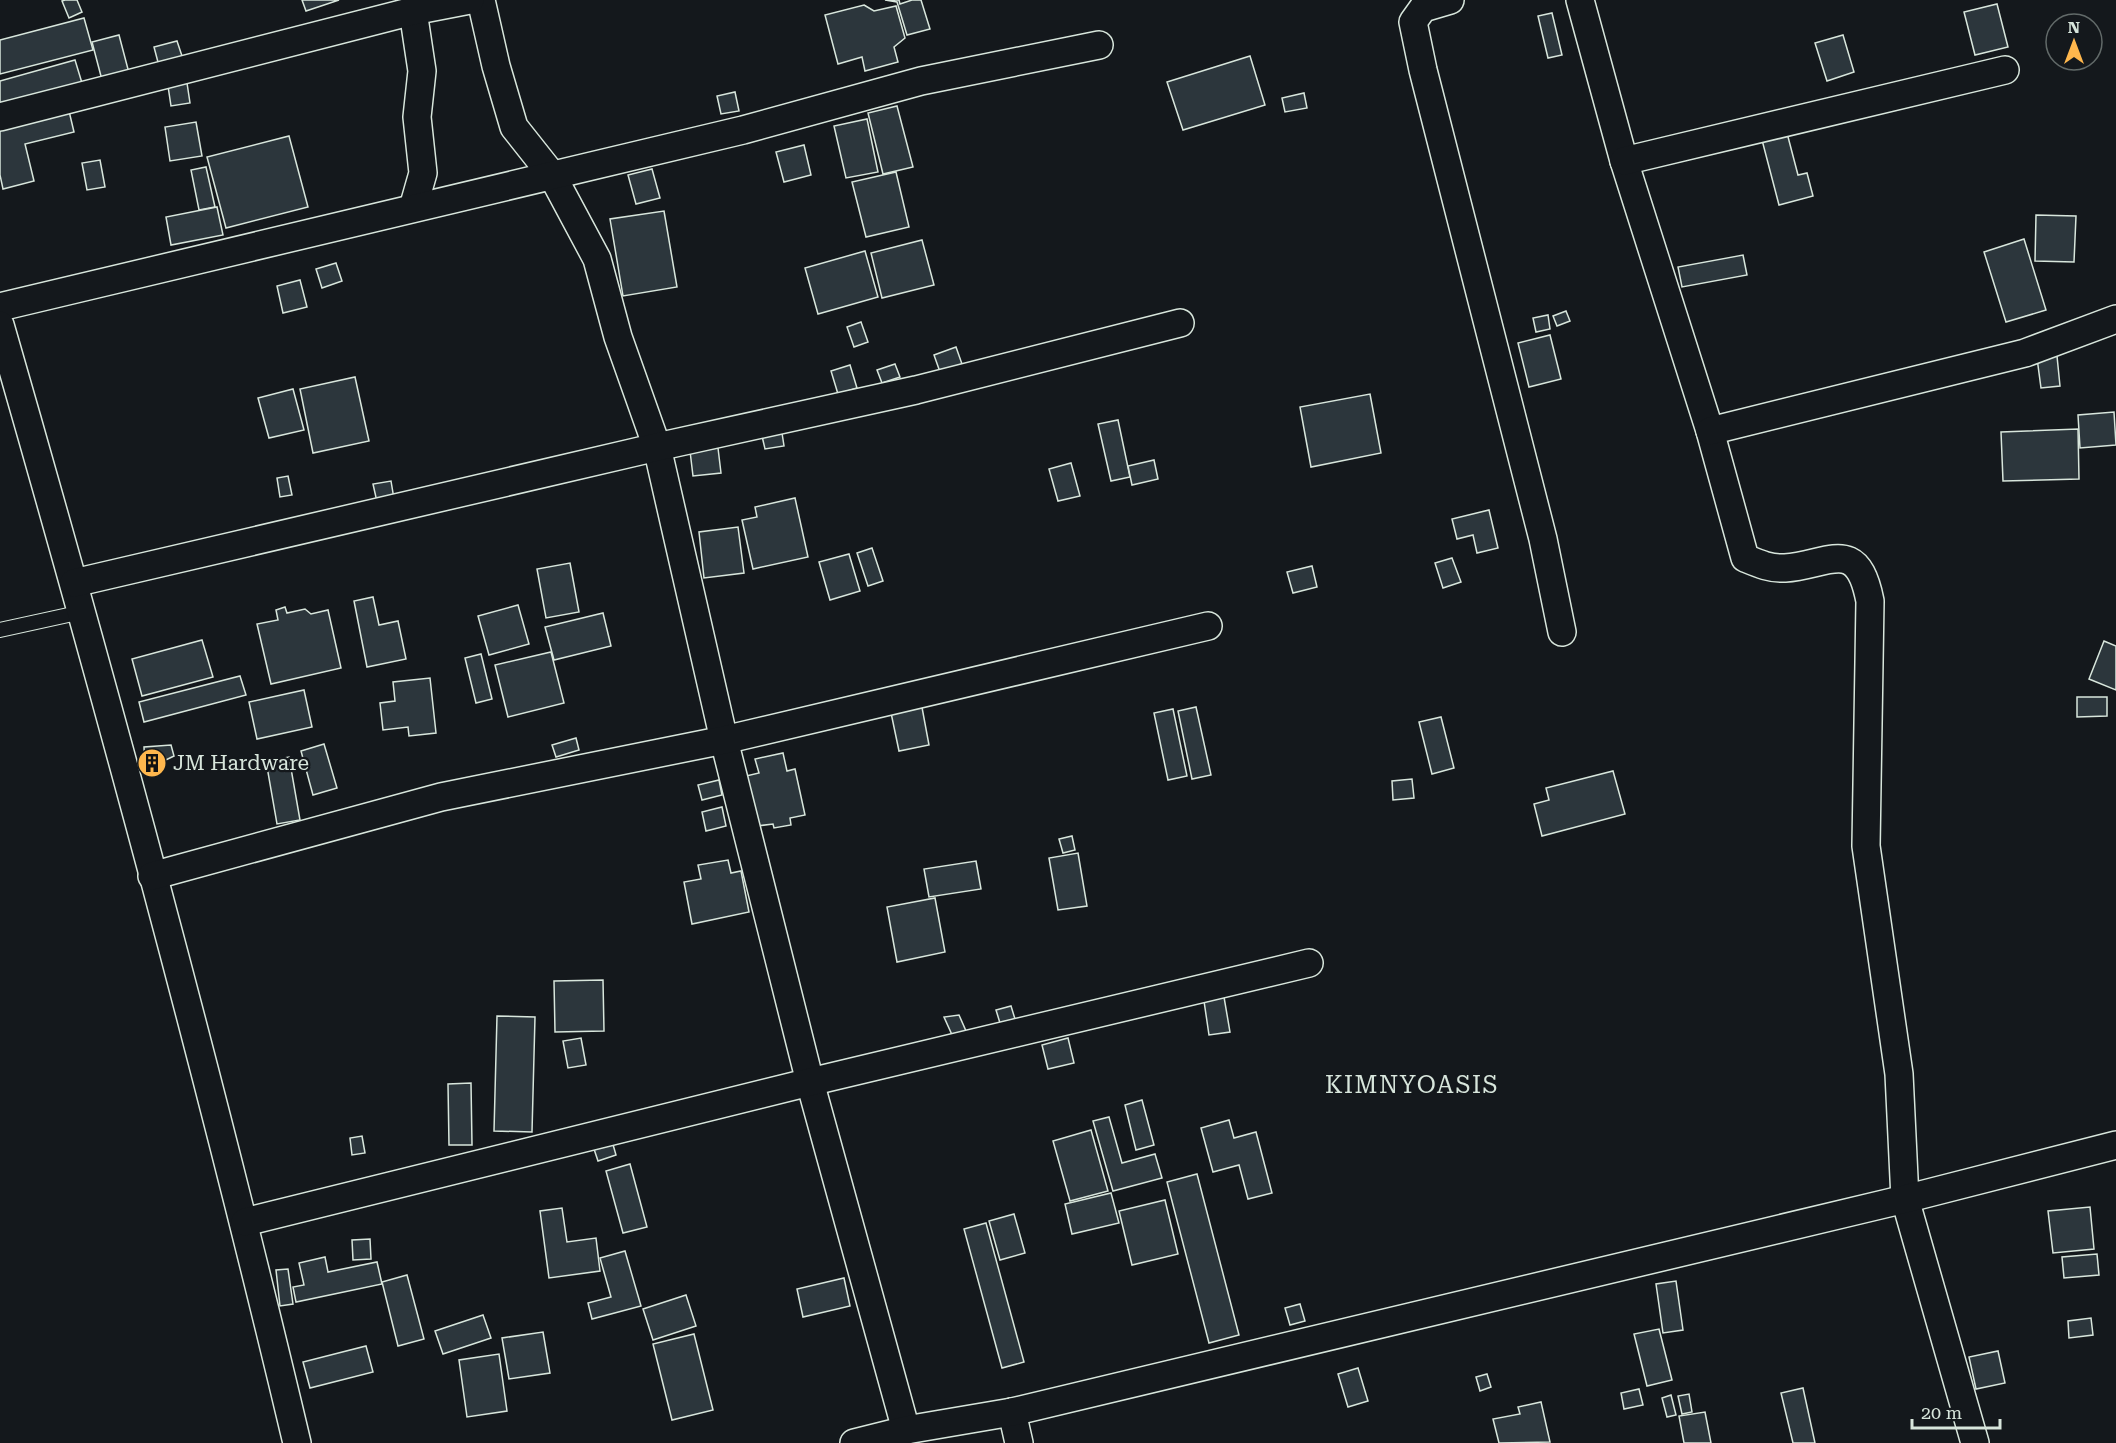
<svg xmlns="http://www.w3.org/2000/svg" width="2116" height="1443" viewBox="0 0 2116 1443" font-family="'Roboto Serif',serif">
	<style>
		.building { fill: #2c363c; stroke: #d8e6dc; stroke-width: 1.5 }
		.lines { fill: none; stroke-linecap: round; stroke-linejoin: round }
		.service-casing { stroke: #d8e6dc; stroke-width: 16 }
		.minor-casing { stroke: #d8e6dc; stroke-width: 30 }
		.service { stroke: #14181c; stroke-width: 14 }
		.minor { stroke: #14181c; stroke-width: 27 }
		.labels { text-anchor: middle; stroke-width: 4.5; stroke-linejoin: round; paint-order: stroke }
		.poi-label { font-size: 21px; fill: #d8e6dc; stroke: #14181c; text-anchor: start }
		.quarter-label { font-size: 24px; letter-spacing: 1.5px; fill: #d8e6dc; stroke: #14181c }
	</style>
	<rect width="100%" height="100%" fill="#14181c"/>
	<g class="building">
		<polygon points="65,0 77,0 82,12 69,18 62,1"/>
		<polygon points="302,0 339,0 306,11"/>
		<polygon points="885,0 899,0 900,4 912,0 921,0 930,29 907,35 897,2"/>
		<polygon points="1997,4 2008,47 1975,55 1964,12"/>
		<polygon points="864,5 874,11 896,6 905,38 894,47 898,62 865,71 862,57 838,64 825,15"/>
		<polygon points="1552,13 1562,55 1548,58 1538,16"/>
		<polygon points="84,18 93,50 0,74 0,40"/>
		<polygon points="119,35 129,73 102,80 92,42"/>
		<polygon points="1843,35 1854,72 1827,81 1815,43"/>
		<polygon points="177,41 183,59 159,66 154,47"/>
		<polygon points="1250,56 1265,105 1183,130 1167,82"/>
		<polygon points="75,60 82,83 0,105 0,81"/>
		<polygon points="187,83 190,103 171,106 168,86"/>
		<polygon points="735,92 739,111 721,114 717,96"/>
		<polygon points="1304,93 1307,108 1285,112 1282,98"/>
		<polygon points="897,106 913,167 883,174 868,113"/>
		<polygon points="69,111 74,132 25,144 34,181 3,189 0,175 0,128"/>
		<polygon points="867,119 878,172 846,178 834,126"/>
		<polygon points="196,122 202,156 170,161 165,127"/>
		<polygon points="1787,133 1798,175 1807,173 1813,196 1779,205 1762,140"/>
		<polygon points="289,136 308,207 226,228 207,157"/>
		<polygon points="804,145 811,175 784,182 776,152"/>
		<polygon points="100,160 105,187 87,190 82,163"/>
		<polygon points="206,167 215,207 199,210 191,170"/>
		<polygon points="652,169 660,198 636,204 628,175"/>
		<polygon points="896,172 909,227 866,237 852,182"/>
		<polygon points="217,207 223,235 171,245 166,217"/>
		<polygon points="664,211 677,287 623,296 610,219"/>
		<polygon points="2036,215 2076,216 2074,262 2035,261"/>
		<polygon points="2024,239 2046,310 2006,322 1984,252"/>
		<polygon points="922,240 934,285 882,298 871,253"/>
		<polygon points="865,251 878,297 818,314 805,268"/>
		<polygon points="1743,255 1747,275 1682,287 1678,267"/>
		<polygon points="336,263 342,281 322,288 316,269"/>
		<polygon points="300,280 307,307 283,313 277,286"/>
		<polygon points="1566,311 1570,321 1557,326 1553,316"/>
		<polygon points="1548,315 1550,329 1536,332 1533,318"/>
		<polygon points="861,322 868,342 854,347 847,327"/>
		<polygon points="1550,335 1561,379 1529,387 1518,343"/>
		<polygon points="956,347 962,364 940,372 934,355"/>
		<polygon points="2057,356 2060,386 2041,388 2037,358"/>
		<polygon points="895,364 900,377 882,383 877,370"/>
		<polygon points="850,365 857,388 838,394 831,371"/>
		<polygon points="355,377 369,441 313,453 300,389"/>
		<polygon points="293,389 304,430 269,438 258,398"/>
		<polygon points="1370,394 1381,453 1311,467 1300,407"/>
		<polygon points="2114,412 2116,445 2080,448 2078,415"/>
		<polygon points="1118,420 1130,477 1111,481 1098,424"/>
		<polygon points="2078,429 2079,479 2003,481 2001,432"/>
		<polygon points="782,433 784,446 765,449 762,436"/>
		<polygon points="718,448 721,473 693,476 690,451"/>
		<polygon points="1154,460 1158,479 1132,485 1128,466"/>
		<polygon points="1071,463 1080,496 1058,501 1049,469"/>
		<polygon points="288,476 292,495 280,497 277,478"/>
		<polygon points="391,481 394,499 377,502 373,484"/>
		<polygon points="795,498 808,557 753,569 742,520 757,517 755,507"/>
		<polygon points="1489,510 1498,548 1477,553 1473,535 1457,539 1452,519"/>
		<polygon points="738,527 744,573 704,578 699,532"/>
		<polygon points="872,548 883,581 868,586 857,553"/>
		<polygon points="849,554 860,591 830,600 819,562"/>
		<polygon points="1452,558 1461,582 1443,588 1435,563"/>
		<polygon points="570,563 579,612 546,618 537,569"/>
		<polygon points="1312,566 1317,587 1293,593 1287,572"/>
		<polygon points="373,597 379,625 398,621 406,659 367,667 354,601"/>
		<polygon points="518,605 529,644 489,655 478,616"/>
		<polygon points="285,607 287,613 305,609 311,614 328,610 341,668 271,684 257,624 278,620 276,610"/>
		<polygon points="603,613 611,646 554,660 545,627"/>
		<polygon points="202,640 213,677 142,696 132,659"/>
		<polygon points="2104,641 2116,646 2116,690 2089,679"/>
		<polygon points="551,652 564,703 508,717 495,665"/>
		<polygon points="481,654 492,699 476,703 465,658"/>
		<polygon points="240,676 246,695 144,722 139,702"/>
		<polygon points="430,678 436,733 409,736 408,727 383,730 380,703 395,701 393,682"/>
		<polygon points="304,690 312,727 257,739 249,702"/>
		<polygon points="2077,697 2107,697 2107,716 2077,717"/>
		<polygon points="921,702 929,745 899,751 890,708"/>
		<polygon points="1196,707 1211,775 1192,779 1178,711"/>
		<polygon points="1173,709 1187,776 1168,780 1154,713"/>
		<polygon points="1441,717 1454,768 1432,774 1419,722"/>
		<polygon points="576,738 579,750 556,757 552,745"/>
		<polygon points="324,744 337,788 313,795 301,751"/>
		<polygon points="171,745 174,756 145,770 144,747"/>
		<polygon points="783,753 787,771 795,769 805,815 790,818 791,825 774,828 773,824 757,826 746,776 759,773 755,759"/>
		<polygon points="289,757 300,820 277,824 266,761"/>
		<polygon points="1613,771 1625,814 1542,836 1534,804 1549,800 1546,788"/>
		<polygon points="1412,779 1414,798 1393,800 1392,781"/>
		<polygon points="719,780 722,795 702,800 698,785"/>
		<polygon points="722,807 726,826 706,831 702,812"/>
		<polygon points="1072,836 1075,850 1063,853 1059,839"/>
		<polygon points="1078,853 1087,906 1058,910 1049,858"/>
		<polygon points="728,860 731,873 741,871 749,912 692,924 684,882 701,879 698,865"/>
		<polygon points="976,861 981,889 929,897 924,869"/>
		<polygon points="935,898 945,952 897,962 887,907"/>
		<polygon points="603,980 604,1031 555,1032 554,981"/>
		<polygon points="1224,997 1230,1032 1209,1035 1204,1001"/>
		<polygon points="1011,1006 1015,1019 1000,1023 996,1010"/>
		<polygon points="959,1015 966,1031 953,1037 944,1017"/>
		<polygon points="497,1016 535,1017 532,1132 494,1131"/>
		<polygon points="581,1038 586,1065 568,1068 563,1041"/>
		<polygon points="1068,1038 1074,1063 1048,1069 1042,1045"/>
		<polygon points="471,1083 472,1145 449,1145 448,1084"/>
		<polygon points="1142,1100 1154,1145 1136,1150 1125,1105"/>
		<polygon points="1109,1117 1122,1163 1155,1154 1162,1178 1113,1191 1093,1121"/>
		<polygon points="1229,1120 1234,1138 1256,1132 1272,1193 1248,1199 1239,1165 1213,1172 1201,1128"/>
		<polygon points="1091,1130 1108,1191 1070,1201 1053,1141"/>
		<polygon points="362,1136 365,1153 352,1155 350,1138"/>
		<polygon points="612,1141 616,1155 598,1161 593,1146"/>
		<polygon points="630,1164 647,1227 623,1233 606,1171"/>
		<polygon points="1197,1174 1239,1335 1209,1343 1167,1182"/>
		<polygon points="1111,1193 1119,1223 1072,1234 1065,1204"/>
		<polygon points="1165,1200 1178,1254 1132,1265 1119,1211"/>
		<polygon points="2090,1207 2094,1249 2053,1253 2048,1211"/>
		<polygon points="562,1208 567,1242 596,1238 600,1271 549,1278 540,1211"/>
		<polygon points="1014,1214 1025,1253 1000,1260 989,1221"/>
		<polygon points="986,1223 1024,1362 1002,1368 964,1229"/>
		<polygon points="370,1239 371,1259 353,1260 352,1240"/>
		<polygon points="625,1251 641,1306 592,1319 588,1303 611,1297 600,1258"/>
		<polygon points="2097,1254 2099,1275 2064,1278 2062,1257"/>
		<polygon points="325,1257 328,1272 377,1262 382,1284 296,1302 293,1287 304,1285 299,1263"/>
		<polygon points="288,1269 293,1304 280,1306 276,1270"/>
		<polygon points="407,1275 424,1339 398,1346 382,1282"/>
		<polygon points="844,1278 850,1306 803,1317 797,1289"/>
		<polygon points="1676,1281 1683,1330 1663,1333 1656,1284"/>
		<polygon points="686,1295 696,1326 653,1340 643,1309"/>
		<polygon points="1300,1304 1305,1321 1290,1325 1285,1308"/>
		<polygon points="483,1315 491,1338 443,1354 435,1331"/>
		<polygon points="2091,1318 2093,1335 2069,1338 2068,1321"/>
		<polygon points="1659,1329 1672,1380 1647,1386 1634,1334"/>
		<polygon points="543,1332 550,1373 509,1379 502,1338"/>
		<polygon points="694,1334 713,1410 672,1420 653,1344"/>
		<polygon points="366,1346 373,1372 310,1388 303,1362"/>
		<polygon points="1998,1351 2005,1383 1976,1389 1969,1357"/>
		<polygon points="499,1354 507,1411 467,1417 459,1360"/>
		<polygon points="1358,1368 1368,1401 1348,1407 1338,1374"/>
		<polygon points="1487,1374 1491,1387 1480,1391 1476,1377"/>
		<polygon points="1803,1388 1815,1443 1793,1443 1781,1393"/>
		<polygon points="1639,1389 1643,1405 1624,1409 1621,1393"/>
		<polygon points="1689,1394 1692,1412 1682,1414 1678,1396"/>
		<polygon points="1671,1395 1676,1415 1667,1417 1662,1398"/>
		<polygon points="1541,1402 1550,1442 1499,1443 1493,1419 1520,1414 1518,1407"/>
		<polygon points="1705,1412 1711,1443 1684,1443 1679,1416"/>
	</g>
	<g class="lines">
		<g class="service-casing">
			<polyline id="service" points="0,630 82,612"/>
		</g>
		<g class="minor-casing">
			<g id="minor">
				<polyline points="481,0 496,66 514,127 552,175 597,259 618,337 657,447 724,740 810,1082 906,1430"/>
				<polyline points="1450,0 1423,8 1413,22 1423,70 1543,539 1562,632"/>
				<path d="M1580 0 1624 161 1710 431 1745 558C1757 563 1770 569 1785 568 1829 565 1857 535 1870 601L1866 846 1899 1074 1905 1199 1975 1443"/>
				<polyline points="413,11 422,71 417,117 423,173 413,208"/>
				<polyline points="0,117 413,11 470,0"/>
				<polyline points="1624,161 2005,70"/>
				<polyline points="0,307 743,130 921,81 1099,45"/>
				<path d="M0 325C107 696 208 1068 297 1443"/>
				<polyline points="1710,431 2025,353 2116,319"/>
				<polyline points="74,583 657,447 916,390 1180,323"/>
				<polyline points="152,876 441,797 724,740 1208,626"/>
				<polyline points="245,1222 810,1082 1309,963"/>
				<polyline points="1012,1412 1019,1443"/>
				<polyline points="854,1443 906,1430 1012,1412 1905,1199 2116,1145"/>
			</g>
		</g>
		<use href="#service" class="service"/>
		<use href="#minor" class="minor"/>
	</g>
	<defs>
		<g id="building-disc" transform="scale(1.5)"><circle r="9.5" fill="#ffb74d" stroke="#14181c"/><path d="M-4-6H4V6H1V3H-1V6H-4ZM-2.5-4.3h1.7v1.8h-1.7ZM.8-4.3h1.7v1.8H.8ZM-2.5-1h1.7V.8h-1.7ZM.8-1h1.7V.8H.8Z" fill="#111"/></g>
	</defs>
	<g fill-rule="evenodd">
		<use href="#building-disc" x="152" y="763"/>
	</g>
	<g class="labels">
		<g class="poi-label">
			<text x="173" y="770">JM Hardware</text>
		</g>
		<g class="quarter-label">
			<text x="1412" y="1093">KIMNYOASIS</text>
		</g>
	</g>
	<g transform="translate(2074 42)"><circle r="28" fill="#14181c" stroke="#626a69" stroke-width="1.5"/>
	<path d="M0-4.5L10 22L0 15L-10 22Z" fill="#ffb74d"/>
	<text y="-9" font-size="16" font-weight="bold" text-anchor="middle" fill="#d8e6dc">N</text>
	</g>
	<path d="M1912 1419v9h88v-9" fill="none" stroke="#d8e6dc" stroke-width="3"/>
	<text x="1921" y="1419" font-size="18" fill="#d8e6dc" stroke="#14181c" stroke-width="4.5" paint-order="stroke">20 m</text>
</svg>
